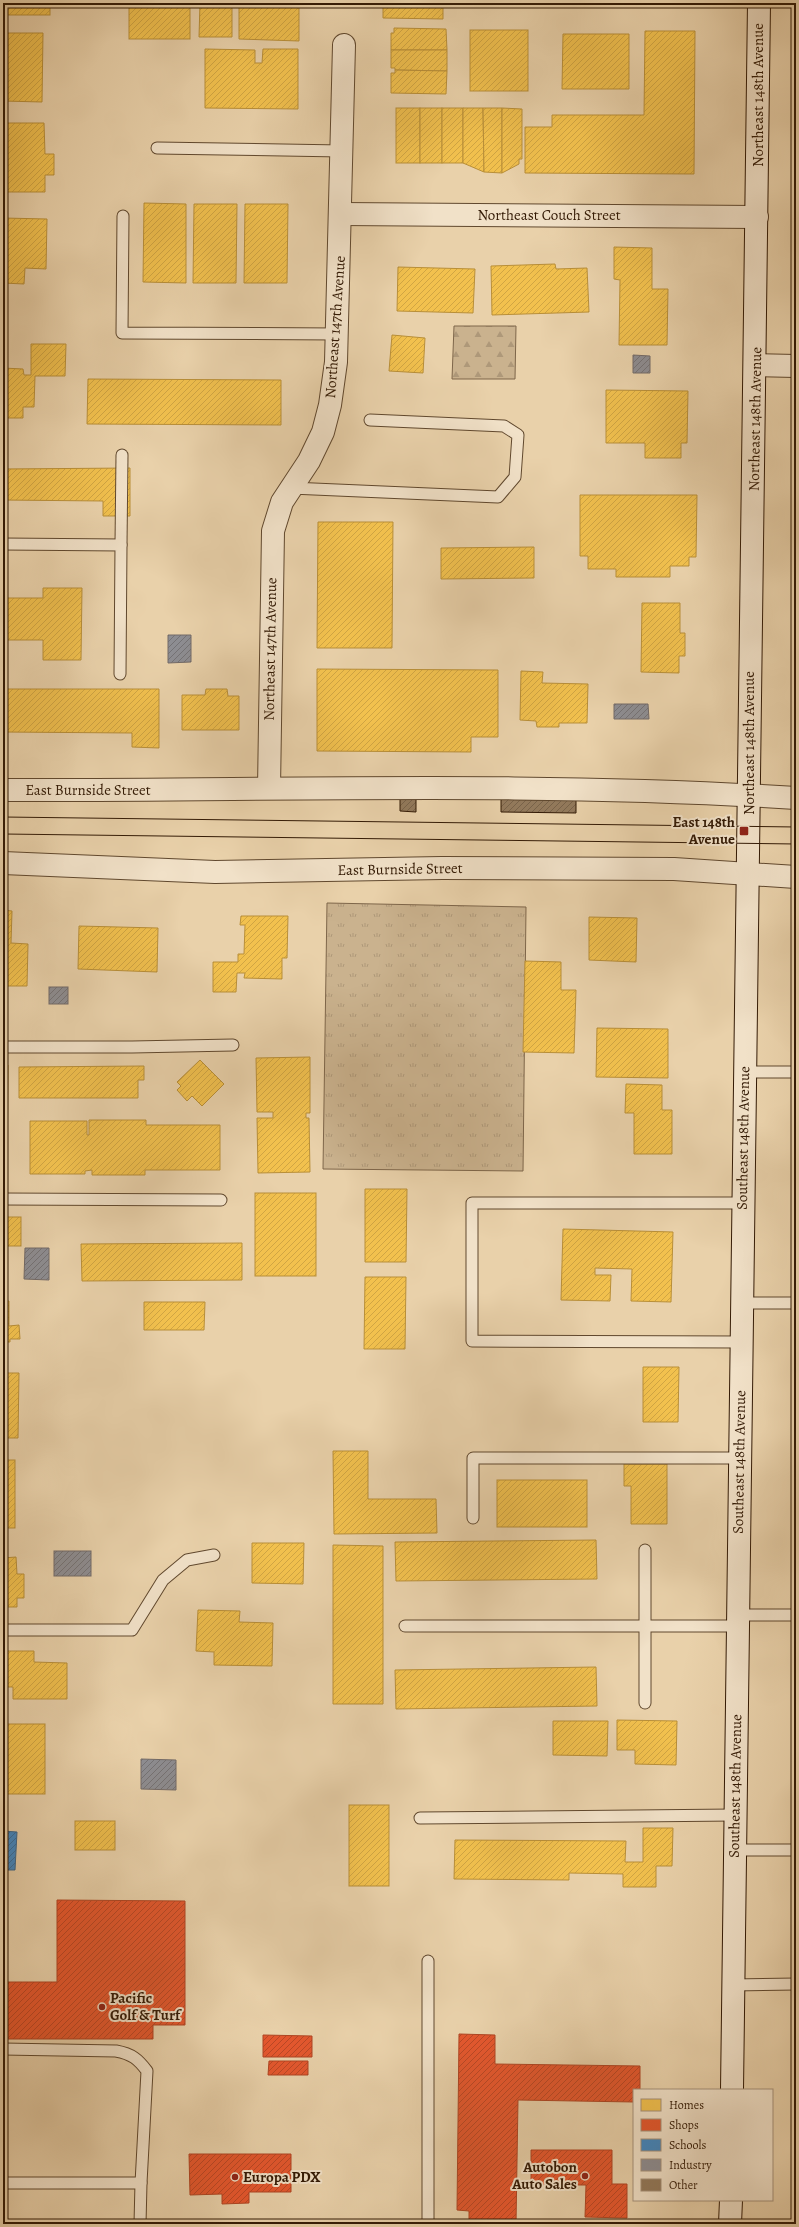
<svg xmlns="http://www.w3.org/2000/svg" width="799" height="2227" viewBox="0 0 799 2227" font-family="Alegreya,serif">
	<style>
		.grass { fill: url(#grass-tufts); stroke: #7e664a }
		.forest { fill: url(#forest-firs); stroke: #7e664a }
		.homes { fill: url(#homes-hatch); stroke: #b98f38 }
		.shops { fill: url(#shops-hatch); stroke: #af4522 }
		.schools { fill: url(#schools-hatch); stroke: #3b678b }
		.industry { fill: url(#industry-hatch); stroke: #726a68 }
		.building { fill: url(#building-hatch); stroke: #331a05 }
		.lines { fill: none; stroke-linecap: round; stroke-linejoin: round }
		.service-casing { stroke: #60482e; stroke-width: 13 }
		.minor-casing { stroke: #60482e; stroke-width: 24 }
		.tertiary-casing { stroke: #60482e; stroke-width: 24 }
		.secondary-casing { stroke: #331a05; stroke-width: 24 }
		.service { stroke: #f1e1c8; stroke-width: 11 }
		.minor { stroke: #f1e1c8; stroke-width: 22 }
		.tertiary { stroke: #f1e1c8; stroke-width: 22 }
		.secondary { stroke: #f1e1c8; stroke-width: 22 }
		.tram { stroke: #331a05; stroke-width: 1 }
		.poi-dot { fill: #8f2418; stroke: #f1e1c8; stroke-width: 1.5 }
		.labels { text-anchor: middle; stroke-width: 4; stroke-linejoin: round; paint-order: stroke }
		.street-label { font-size: 15px; fill: #331a05; stroke: #f1e1c8 }
		.poi-label { font-size: 15px; font-weight: bold; fill: #331a05; stroke: #f1e1c8; text-anchor: end }
	</style>
	<defs>
		<pattern id="grass-tufts" width="24" height="20" patternUnits="userSpaceOnUse"><rect width="24" height="20" fill="#cab28e"/><path d="M3 7l-1-3M5 7V3M7 7l1-3M15 17l-1-3M17 17v-4M19 17l1-3" fill="none" stroke="#ae9879"/></pattern>
		<pattern id="forest-firs" width="22" height="20" patternUnits="userSpaceOnUse"><rect width="22" height="20" fill="#cab28e"/><path d="M5 1l3.5 6h-7zM16 11l3.5 6h-7z" fill="#ae9879"/></pattern>
		<pattern id="homes-hatch" width="6" height="6" patternUnits="userSpaceOnUse"><rect width="6" height="6" fill="#f2c14e"/><path d="M-1 1l2-2M0 6l6-6M5 7l2-2" fill="none" stroke="#d0a543"/></pattern>
		<pattern id="shops-hatch" width="6" height="6" patternUnits="userSpaceOnUse"><rect width="6" height="6" fill="#e4572e"/><path d="M-1 1l2-2M0 6l6-6M5 7l2-2" fill="none" stroke="#b94725"/></pattern>
		<pattern id="schools-hatch" width="6" height="6" patternUnits="userSpaceOnUse"><rect width="6" height="6" fill="#3f88c5"/><path d="M-1 1l2-2M0 6l6-6M5 7l2-2" fill="none" stroke="#356e9e"/></pattern>
		<pattern id="industry-hatch" width="6" height="6" patternUnits="userSpaceOnUse"><rect width="6" height="6" fill="#8d8d92"/><path d="M-1 1l2-2M0 6l6-6M5 7l2-2" fill="none" stroke="#747275"/></pattern>
		<pattern id="building-hatch" width="6" height="6" patternUnits="userSpaceOnUse"><rect width="6" height="6" fill="#92795b"/><path d="M-1 1l2-2M0 6l6-6M5 7l2-2" fill="none" stroke="#786249"/></pattern>
	</defs>
	<rect width="100%" height="100%" fill="#e9d1aa"/>
	<filter id="stains"><feTurbulence type="fractalNoise" baseFrequency=".005" numOctaves="4"/><feColorMatrix values="0 0 0 0 .2 0 0 0 0 .09 0 0 0 0 .02 0 0 0 .5 -.17"/></filter>
	<radialGradient id="worn" r=".72"><stop offset=".6" stop-color="#630" stop-opacity="0"/><stop offset="1" stop-color="#630" stop-opacity=".3"/></radialGradient>
	<polygon class="grass" points="327,903 526,907 523,1171 323,1169"/>
	<polygon class="forest" points="454,326 516,326 515,379 452,379"/>
	<g class="homes">
		<rect x="3" y="3" width="47" height="12"/>
		<rect x="129" y="3" width="61" height="36"/>
		<polygon points="200,3 232,3 232,37 199,37"/>
		<polygon points="299,3 299,41 239,39 239,4"/>
		<polygon points="383,3 443,3 443,19 383,18"/>
		<polygon points="394,28 446,29 447,50 391,50 391,33 394,33"/>
		<rect x="470" y="30" width="58" height="61"/>
		<polygon points="645,31 695,31 694,174 525,173 525,127 552,127 552,115 644,115"/>
		<polygon points="3,33 43,33 42,102 3,101"/>
		<polygon points="563,34 629,34 629,89 562,89"/>
		<polygon points="205,49 255,50 255,63 262,63 263,49 298,49 298,109 205,108"/>
		<polygon points="391,50 447,50 447,71 395,70 395,68 391,68"/>
		<polygon points="395,70 447,71 446,94 391,93 391,73 395,73"/>
		<rect x="396" y="108" width="24" height="55"/>
		<rect x="420" y="108" width="22" height="55"/>
		<rect x="442" y="108" width="21" height="55"/>
		<polygon points="463,108 483,108 484,172 463,163"/>
		<polygon points="483,108 502,108 502,173 484,172"/>
		<polygon points="502,108 522,109 522,159 519,159 519,164 502,173"/>
		<polygon points="3,123 44,123 45,154 54,154 54,175 45,175 45,192 3,192"/>
		<polygon points="144,203 186,204 186,283 143,282"/>
		<polygon points="194,204 237,204 236,283 193,283"/>
		<polygon points="245,204 288,204 287,283 244,283"/>
		<polygon points="3,218 47,219 46,269 25,268 24,284 3,283"/>
		<polygon points="614,247 652,248 652,289 668,289 667,345 619,345 620,280 614,279"/>
		<polygon points="555,264 556,269 587,268 589,312 492,315 491,266"/>
		<polygon points="398,267 475,269 473,313 397,311"/>
		<polygon points="392,335 425,338 423,373 389,371"/>
		<polygon points="31,344 66,344 65,376 35,376 34,407 23,407 23,418 3,418 3,368 23,369 24,375 31,375"/>
		<polygon points="88,379 281,380 281,425 87,424"/>
		<polygon points="606,390 688,391 687,443 681,443 681,458 645,458 645,443 606,443"/>
		<polygon points="130,468 130,516 103,516 103,501 3,500 3,469"/>
		<polygon points="580,495 697,495 696,557 689,557 689,566 670,566 670,577 616,577 616,569 588,569 588,556 580,556"/>
		<polygon points="318,522 393,522 392,648 317,648"/>
		<polygon points="534,547 534,578 441,579 441,548"/>
		<polygon points="43,588 82,588 81,660 43,660 43,640 3,640 3,598 43,598"/>
		<polygon points="642,603 680,603 680,633 685,633 685,656 679,656 679,673 641,672"/>
		<polygon points="317,669 498,670 498,737 471,737 471,752 317,751"/>
		<polygon points="521,671 543,672 542,683 588,684 587,723 559,723 559,727 537,727 536,721 520,720"/>
		<polygon points="3,689 159,689 159,748 132,747 132,733 3,732"/>
		<polygon points="206,689 227,689 228,696 239,696 239,730 182,730 182,695 205,695"/>
		<polygon points="3,910 12,911 11,943 28,944 27,986 3,986"/>
		<polygon points="241,916 288,916 287,958 282,958 282,979 244,978 245,973 237,973 236,992 213,992 213,962 238,962 238,954 244,954 245,925 240,925"/>
		<polygon points="589,917 637,918 636,962 589,960"/>
		<polygon points="79,926 158,928 157,972 78,969"/>
		<polygon points="525,961 561,962 561,990 576,990 574,1053 523,1052"/>
		<polygon points="597,1028 668,1029 668,1078 596,1077"/>
		<polygon points="310,1057 310,1113 306,1113 306,1118 309,1118 310,1172 258,1173 257,1118 273,1118 273,1112 257,1112 256,1058"/>
		<polygon points="200,1060 224,1084 202,1106 192,1096 187,1101 177,1090 181,1086 177,1082"/>
		<polygon points="3,1065 8,1065 7,1177 3,1177"/>
		<polygon points="144,1066 144,1080 138,1080 138,1098 19,1098 19,1067"/>
		<polygon points="626,1084 662,1085 662,1110 672,1110 672,1154 634,1154 634,1113 625,1113"/>
		<polygon points="89,1120 146,1120 146,1125 220,1125 220,1170 145,1170 145,1175 92,1175 92,1170 85,1171 85,1174 30,1174 30,1121 87,1121 87,1135 89,1135"/>
		<polygon points="365,1189 407,1189 406,1262 365,1262"/>
		<rect x="255" y="1193" width="61" height="83"/>
		<rect x="3" y="1217" width="18" height="29"/>
		<polygon points="563,1229 673,1232 671,1302 631,1301 632,1269 595,1268 595,1275 611,1275 610,1301 561,1300"/>
		<polygon points="242,1243 242,1280 82,1281 81,1244"/>
		<polygon points="365,1277 406,1277 405,1349 364,1349"/>
		<polygon points="3,1301 9,1301 9,1326 19,1325 20,1339 10,1339 10,1342 3,1342"/>
		<polygon points="144,1302 205,1302 204,1330 144,1330"/>
		<polygon points="643,1367 679,1367 678,1422 643,1422"/>
		<polygon points="3,1373 19,1373 18,1438 3,1438"/>
		<polygon points="333,1451 368,1451 368,1499 436,1499 437,1533 334,1534"/>
		<rect x="3" y="1460" width="12" height="68"/>
		<polygon points="624,1464 667,1464 667,1524 631,1524 631,1486 624,1486"/>
		<rect x="497" y="1480" width="90" height="47"/>
		<polygon points="596,1540 597,1579 396,1581 395,1542"/>
		<polygon points="252,1543 304,1543 303,1584 252,1583"/>
		<polygon points="333,1545 383,1546 383,1704 333,1704"/>
		<polygon points="16,1557 17,1574 24,1574 24,1598 17,1598 17,1607 3,1607 3,1558"/>
		<polygon points="198,1610 240,1611 239,1622 273,1623 272,1666 214,1665 214,1652 196,1651"/>
		<polygon points="3,1651 34,1651 34,1662 67,1663 67,1699 13,1699 13,1687 3,1687"/>
		<polygon points="596,1667 597,1706 396,1709 395,1670"/>
		<polygon points="617,1720 677,1721 676,1765 635,1764 635,1750 617,1750"/>
		<polygon points="553,1721 608,1721 607,1756 553,1755"/>
		<rect x="3" y="1724" width="42" height="70"/>
		<rect x="349" y="1805" width="40" height="81"/>
		<rect x="75" y="1821" width="40" height="29"/>
		<polygon points="643,1828 673,1828 672,1866 656,1866 656,1887 623,1887 623,1874 569,1873 569,1880 454,1879 455,1840 626,1841 625,1862 643,1862"/>
	</g>
	<g class="shops">
		<polygon points="57,1900 185,1901 185,2025 153,2025 153,2039 3,2039 3,1982 57,1982"/>
		<polygon points="459,2034 495,2035 495,2064 640,2066 640,2090 634,2090 634,2102 518,2100 516,2224 469,2223 469,2211 457,2210"/>
		<polygon points="263,2035 312,2036 312,2057 263,2057"/>
		<polygon points="269,2061 308,2061 308,2075 268,2075"/>
		<polygon points="531,2150 612,2150 612,2184 627,2184 627,2218 585,2217 586,2185 531,2185"/>
		<polygon points="189,2154 291,2154 291,2192 249,2192 249,2203 222,2204 222,2194 190,2195"/>
	</g>
	<polygon class="schools" points="3,1831 17,1832 15,1870 3,1870"/>
	<g class="industry">
		<polygon points="633,355 650,356 650,373 633,373"/>
		<polygon points="168,635 191,635 191,662 168,663"/>
		<polygon points="614,704 648,704 649,719 614,719"/>
		<rect x="49" y="987" width="19" height="17"/>
		<polygon points="25,1248 49,1248 49,1280 24,1279"/>
		<rect x="54" y="1551" width="37" height="25"/>
		<polygon points="141,1759 176,1760 176,1790 141,1789"/>
	</g>
	<g class="building">
		<polygon points="400,797 416,797 416,812 400,811"/>
		<polygon points="501,798 576,799 576,813 501,812"/>
	</g>
	<g class="lines">
		<g class="service-casing">
			<g id="service">
				<polyline points="157,148 342,151"/>
				<polyline points="123,216 122,333 337,334"/>
				<polyline points="291,488 498,497 515,477 518,435 504,426 370,420"/>
				<polyline points="3,544 121,545 120,674"/>
				<polyline points="121,545 122,455"/>
				<polyline points="3,1047 132,1047 233,1045"/>
				<polyline points="744,1072 796,1072"/>
				<polyline points="3,1199 221,1200"/>
				<polyline points="741,1303 796,1303"/>
				<polyline points="740,1342 472,1341 472,1203 742,1203"/>
				<polyline points="473,1518 473,1458 739,1458"/>
				<polyline points="645,1550 645,1703"/>
				<polyline points="737,1615 796,1615"/>
				<polyline points="405,1626 737,1626"/>
				<polyline points="3,1630 132,1630 163,1580 187,1560 214,1555"/>
				<polyline points="420,1818 734,1815"/>
				<polyline points="734,1850 796,1850"/>
				<polyline points="428,1961 428,2224"/>
				<polyline points="733,1985 796,1984"/>
				<path d="M3 2049 116 2051C132 2054 138 2059 147 2071L141 2183H3"/>
				<polyline points="140,2224 141,2183"/>
			</g>
		</g>
		<g class="minor-casing">
			<g id="minor">
				<polyline points="341,214 757,217"/>
				<polyline points="756,365 796,366"/>
				<polyline points="269,788 273,531 282,502 309,461 323,432 330,405 336,362 344,45"/>
			</g>
		</g>
		<g class="tertiary-casing">
			<g id="tertiary">
				<path d="M3 790C267 791 532 781 796 798"/>
				<polyline points="3,863 215,872 442,868 674,869 796,877"/>
			</g>
		</g>
		<g class="secondary-casing">
			<g id="secondary">
				<path d="M732 2090C738 1394 753 699 759 3"/>
				<polyline points="730,2224 731,2200"/>
			</g>
		</g>
		<use href="#service" class="service"/>
		<use href="#minor" class="minor"/>
		<use href="#tertiary" class="tertiary"/>
		<use href="#secondary" class="secondary"/>
		<g class="tram">
			<polyline points="3,817 796,827"/>
			<polyline points="3,834 796,844"/>
		</g>
	</g>
	<g class="poi-dot">
		<rect x="739" y="826" width="10" height="10" rx="2"/>
		<circle cx="102" cy="2007" r="4"/>
		<circle cx="585" cy="2176" r="4"/>
		<circle cx="235" cy="2177" r="4"/>
	</g>
	<g class="labels">
		<g class="street-label">
			<text transform="translate(758 95) rotate(-90)" y="5">Northeast 148th Avenue</text>
			<text x="549" y="220">Northeast Couch Street</text>
			<text transform="translate(335 327) rotate(-86)" y="5">Northeast 147th Avenue</text>
			<text transform="translate(755 419) rotate(-89)" y="5">Northeast 148th Avenue</text>
			<text transform="translate(270 649) rotate(-89)" y="5">Northeast 147th Avenue</text>
			<text transform="translate(749 743) rotate(-90)" y="5">Northeast 148th Avenue</text>
			<text x="88" y="795">East Burnside Street</text>
			<text transform="translate(400 869) rotate(-1)" y="5">East Burnside Street</text>
			<text transform="translate(743 1138) rotate(-89)" y="5">Southeast 148th Avenue</text>
			<text transform="translate(739 1462) rotate(-89)" y="5">Southeast 148th Avenue</text>
			<text transform="translate(735 1786) rotate(-89)" y="5">Southeast 148th Avenue</text>
		</g>
		<g class="poi-label">
			<text x="735" y="827">East 148th<tspan x="735" dy="17">Avenue</tspan></text>
			<text x="110" y="2003" text-anchor="start">Pacific<tspan x="110" dy="17">Golf &amp; Turf</tspan></text>
			<text x="577" y="2172">Autobon<tspan x="577" dy="17">Auto Sales</tspan></text>
			<text x="243" y="2182" text-anchor="start">Europa PDX</text>
		</g>
	</g>
	<rect width="799" height="2227" fill="none" stroke="#e9d1aa" stroke-width="16"/>
	<rect x="4" y="4" width="791" height="2219" fill="none" stroke="#331a05" stroke-width="2"/>
	<rect x="8" y="8" width="783" height="2211" fill="none" stroke="#331a05"/>
	<rect x="633" y="2089" width="140" height="112" fill="#f1e1c8" stroke="#a5917a"/>
	<rect x="641" y="2099" width="20" height="12" fill="#f2c14e" stroke="#a5917a"/>
	<text x="669" y="2109" font-size="12" fill="#331a05">Homes</text>
	<rect x="641" y="2119" width="20" height="12" fill="#e4572e" stroke="#a5917a"/>
	<text x="669" y="2129" font-size="12" fill="#331a05">Shops</text>
	<rect x="641" y="2139" width="20" height="12" fill="#3f88c5" stroke="#a5917a"/>
	<text x="669" y="2149" font-size="12" fill="#331a05">Schools</text>
	<rect x="641" y="2159" width="20" height="12" fill="#8d8d92" stroke="#a5917a"/>
	<text x="669" y="2169" font-size="12" fill="#331a05">Industry</text>
	<rect x="641" y="2179" width="20" height="12" fill="#92795b" stroke="#a5917a"/>
	<text x="669" y="2189" font-size="12" fill="#331a05">Other</text>
	<rect width="100%" height="100%" filter="url(#stains)"/>
	<rect width="100%" height="100%" fill="url(#worn)"/>
</svg>
